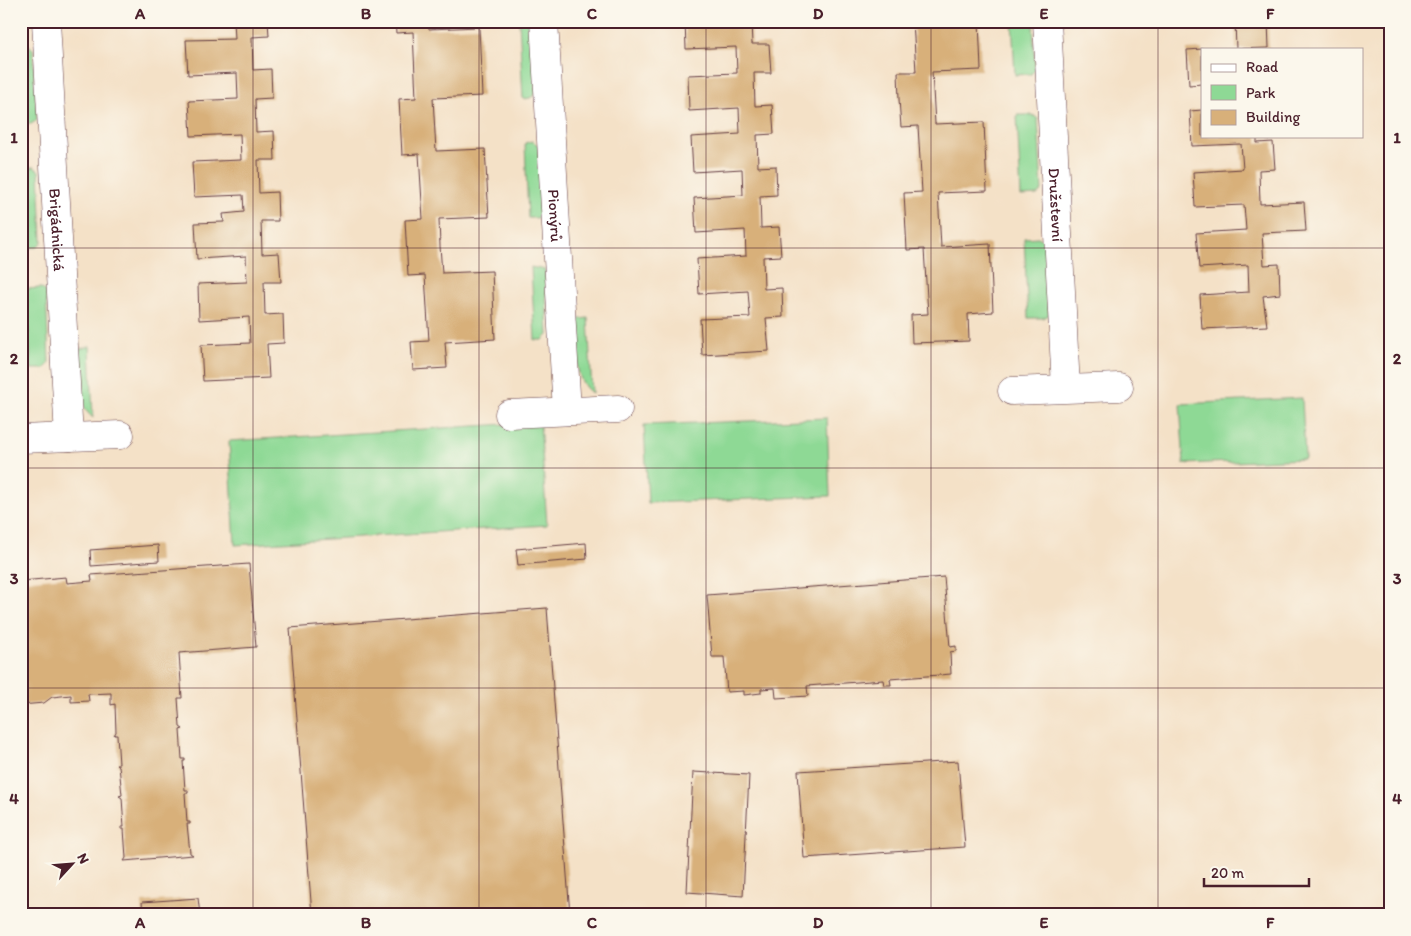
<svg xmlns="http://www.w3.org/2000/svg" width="1411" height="936" viewBox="0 0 1411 936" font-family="Itim,sans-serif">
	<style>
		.green { fill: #8ed995; stroke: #6c7c60 }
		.building { fill: #d8b07a }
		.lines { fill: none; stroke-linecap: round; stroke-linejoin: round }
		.minor-casing { stroke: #643c42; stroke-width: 29 }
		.minor { stroke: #fff; stroke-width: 28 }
		.grid { fill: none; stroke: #4a1f2b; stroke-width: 1; stroke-opacity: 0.55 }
		.labels { text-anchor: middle; stroke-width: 4.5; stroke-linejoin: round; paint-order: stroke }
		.street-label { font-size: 16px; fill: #4a1f2b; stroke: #fbf7ec }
		.neatline { fill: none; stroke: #4a1f2b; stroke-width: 2 }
		.grid-label { font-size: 16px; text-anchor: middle; font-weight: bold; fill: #4a1f2b }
	</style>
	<rect width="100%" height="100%" fill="#fbf7ec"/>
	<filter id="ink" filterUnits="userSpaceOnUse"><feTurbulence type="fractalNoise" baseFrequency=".02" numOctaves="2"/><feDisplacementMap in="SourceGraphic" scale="10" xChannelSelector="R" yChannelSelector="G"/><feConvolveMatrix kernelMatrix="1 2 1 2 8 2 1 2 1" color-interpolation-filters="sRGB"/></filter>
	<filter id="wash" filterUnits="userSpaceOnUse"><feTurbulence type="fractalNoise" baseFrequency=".0096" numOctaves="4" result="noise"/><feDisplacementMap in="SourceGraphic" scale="20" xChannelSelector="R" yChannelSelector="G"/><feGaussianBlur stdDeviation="1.12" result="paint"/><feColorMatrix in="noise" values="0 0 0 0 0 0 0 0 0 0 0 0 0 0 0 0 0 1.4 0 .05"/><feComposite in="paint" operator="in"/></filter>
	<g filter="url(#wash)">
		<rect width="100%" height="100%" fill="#f4e1c7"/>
		<g class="green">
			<polygon points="519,21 532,22 536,94 530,98 523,99"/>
			<polygon points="1012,21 1033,21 1035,70 1031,74 1015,75"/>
			<polygon points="28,44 33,49 37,120 31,124 21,124 21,45"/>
			<polygon points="1017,115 1033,115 1038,119 1042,191 1037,195 1021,196"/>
			<polygon points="532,141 538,145 542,213 537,218 528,218 525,143"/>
			<polygon points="34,167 39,171 42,242 38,247 24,248 21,168"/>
			<polygon points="1038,237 1045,241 1049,315 1043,318 1028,318 1024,238"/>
			<polygon points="531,267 545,270 548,335 543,340 535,340"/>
			<polygon points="41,288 46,292 49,364 44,369 31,369 26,289"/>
			<path d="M588 318 592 393C572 380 577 345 575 323L580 319Z"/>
			<path d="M90 346 93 418C74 402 78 373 77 350Z"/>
			<polygon points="1302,398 1305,459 1184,464 1180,404"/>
			<polygon points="827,418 830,496 648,503 644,425"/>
			<polygon points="540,422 547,525 235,545 229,441"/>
		</g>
		<g id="blocks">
			<g class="building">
				<polygon points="234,21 268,21 269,36 252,37 253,70 271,69 272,98 255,99 256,132 274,131 275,160 258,160 259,193 277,192 278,221 261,221 262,254 279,253 281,282 264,282 265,315 283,314 284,343 267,344 269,378 203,381 201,345 250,343 249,317 199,320 198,284 247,282 246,256 197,259 195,223 224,222 223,214 244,212 243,195 194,197 192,162 241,160 240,134 191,136 189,101 238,99 237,73 188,75 186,40 235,39"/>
				<polygon points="395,21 429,21 429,29 479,27 482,96 433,98 436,151 485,149 489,217 439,219 440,246 442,273 492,271 495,339 445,342 447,368 413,370 411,342 429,341 425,275 408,276 405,220 423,219 419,154 402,155 399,99 416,98 413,32 396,33"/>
				<polygon points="685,21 751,21 752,44 769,44 771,73 754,73 755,106 772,105 774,134 757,135 758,167 776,166 777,195 760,196 761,228 779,227 781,256 763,257 764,289 782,288 783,317 766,318 769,351 702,355 700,319 750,317 748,291 699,294 697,259 746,256 745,230 696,233 694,198 743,195 742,169 693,172 691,137 740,134 739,108 689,111 688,75 737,73 736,47 686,49"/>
				<polygon points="913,21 979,21 981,70 932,72 935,124 984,122 987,191 938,193 941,247 990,244 993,312 968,314 969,341 912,343 911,315 928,314 924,249 907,250 904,193 922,192 918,126 901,127 899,99 898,72 916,72"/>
				<polygon points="1235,21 1268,21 1269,48 1236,49"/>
				<polygon points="1202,49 1202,84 1189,85 1187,50"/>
				<polygon points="1202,110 1202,136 1257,136 1257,143 1273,142 1275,169 1259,170 1260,204 1304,202 1306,231 1262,233 1264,265 1279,264 1280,294 1263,296 1267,326 1202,329 1200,295 1249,292 1248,265 1199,268 1196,233 1246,230 1244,205 1195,207 1193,172 1243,169 1241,144 1192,146 1190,111"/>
				<polygon points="586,543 587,559 518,565 516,549"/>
				<polygon points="158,545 159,561 91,566 90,550"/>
				<polygon points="249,564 256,647 179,653 182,698 178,698 180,727 183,729 180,730 182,759 185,759 185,761 183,761 185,790 188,790 188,793 185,793 187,822 190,822 190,824 187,824 190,853 193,855 124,861 126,858 124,829 121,829 121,827 124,827 122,798 119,796 122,795 119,766 116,764 119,764 117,735 114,735 116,732 115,704 111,705 111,693 88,694 89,701 71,702 71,695 52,697 44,703 21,705 21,581 66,577 67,583 92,581 91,575"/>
				<polygon points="944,577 950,647 956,646 956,651 950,652 951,674 890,679 891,685 884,685 883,680 807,686 808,696 776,698 775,688 761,689 761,693 744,695 744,691 727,692 724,657 712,657 707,595"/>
				<polygon points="547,608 570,915 312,915 290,628"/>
				<polygon points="958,761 965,847 804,858 798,771"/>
				<polygon points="693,772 749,775 743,896 687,892"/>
				<polygon points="198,898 200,915 143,915 142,902"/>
			</g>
		</g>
	</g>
	<g filter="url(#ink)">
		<use href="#blocks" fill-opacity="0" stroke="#643c42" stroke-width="1"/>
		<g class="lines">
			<g class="minor-casing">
				<g id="minor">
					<path id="s1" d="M46 21 69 437"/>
					<path id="s2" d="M544 21 567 411"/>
					<path id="s3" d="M1047 21 1066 388"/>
					<polyline points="1012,391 1119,387"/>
					<polyline points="509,414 618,409"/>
					<polyline points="21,439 120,435"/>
				</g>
			</g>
			<use href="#minor" class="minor"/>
		</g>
	</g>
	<path class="grid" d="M253 21V915M479 21V915M706 21V915M931 21V915M1158 21V915M21 248H1390M21 468H1390M21 688H1390"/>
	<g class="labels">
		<g class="street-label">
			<text dy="6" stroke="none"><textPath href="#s3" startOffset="184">Družstevní</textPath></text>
			<text dy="6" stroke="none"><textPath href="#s2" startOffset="195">Pionýrů</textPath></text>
			<text dy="6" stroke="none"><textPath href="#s1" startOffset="209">Brigádnická</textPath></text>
		</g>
	</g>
	<rect width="1411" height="936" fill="none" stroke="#fbf7ec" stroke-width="55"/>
	<rect x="1201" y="48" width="162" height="90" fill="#fbf7ec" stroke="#b4a19f"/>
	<rect x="1211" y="64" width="25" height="8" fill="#ffffff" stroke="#b4a19f"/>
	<text x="1246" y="72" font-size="15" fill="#4a1f2b">Road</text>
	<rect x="1211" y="85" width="25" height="15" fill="#8ed995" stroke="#b4a19f"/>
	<text x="1246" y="98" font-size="15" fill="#4a1f2b">Park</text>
	<rect x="1211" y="110" width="25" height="15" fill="#d8b07a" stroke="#b4a19f"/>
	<text x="1246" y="122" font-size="15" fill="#4a1f2b">Building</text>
	<g transform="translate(72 864) rotate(64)" stroke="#fbf7ec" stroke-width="4" paint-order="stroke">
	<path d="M0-4L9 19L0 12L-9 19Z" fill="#4a1f2b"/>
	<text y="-8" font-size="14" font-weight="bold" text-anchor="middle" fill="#4a1f2b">N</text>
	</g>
	<path d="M1204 878v8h105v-8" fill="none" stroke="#4a1f2b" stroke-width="2.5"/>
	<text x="1211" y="878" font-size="15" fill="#4a1f2b" stroke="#fbf7ec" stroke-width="4" paint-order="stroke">20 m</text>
	<rect x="28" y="28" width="1356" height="880" class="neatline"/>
	<g class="grid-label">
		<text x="140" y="19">A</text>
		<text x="366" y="19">B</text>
		<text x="592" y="19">C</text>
		<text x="818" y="19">D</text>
		<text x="1044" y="19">E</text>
		<text x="1270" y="19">F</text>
		<text x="14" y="143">1</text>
		<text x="1397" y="143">1</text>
		<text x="14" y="364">2</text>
		<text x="1397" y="364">2</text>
		<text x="14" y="584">3</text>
		<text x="1397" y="584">3</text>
		<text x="14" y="804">4</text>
		<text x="1397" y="804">4</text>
		<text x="140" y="928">A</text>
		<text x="366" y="928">B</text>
		<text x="592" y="928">C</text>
		<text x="818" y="928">D</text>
		<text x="1044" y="928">E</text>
		<text x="1270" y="928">F</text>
	</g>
</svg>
